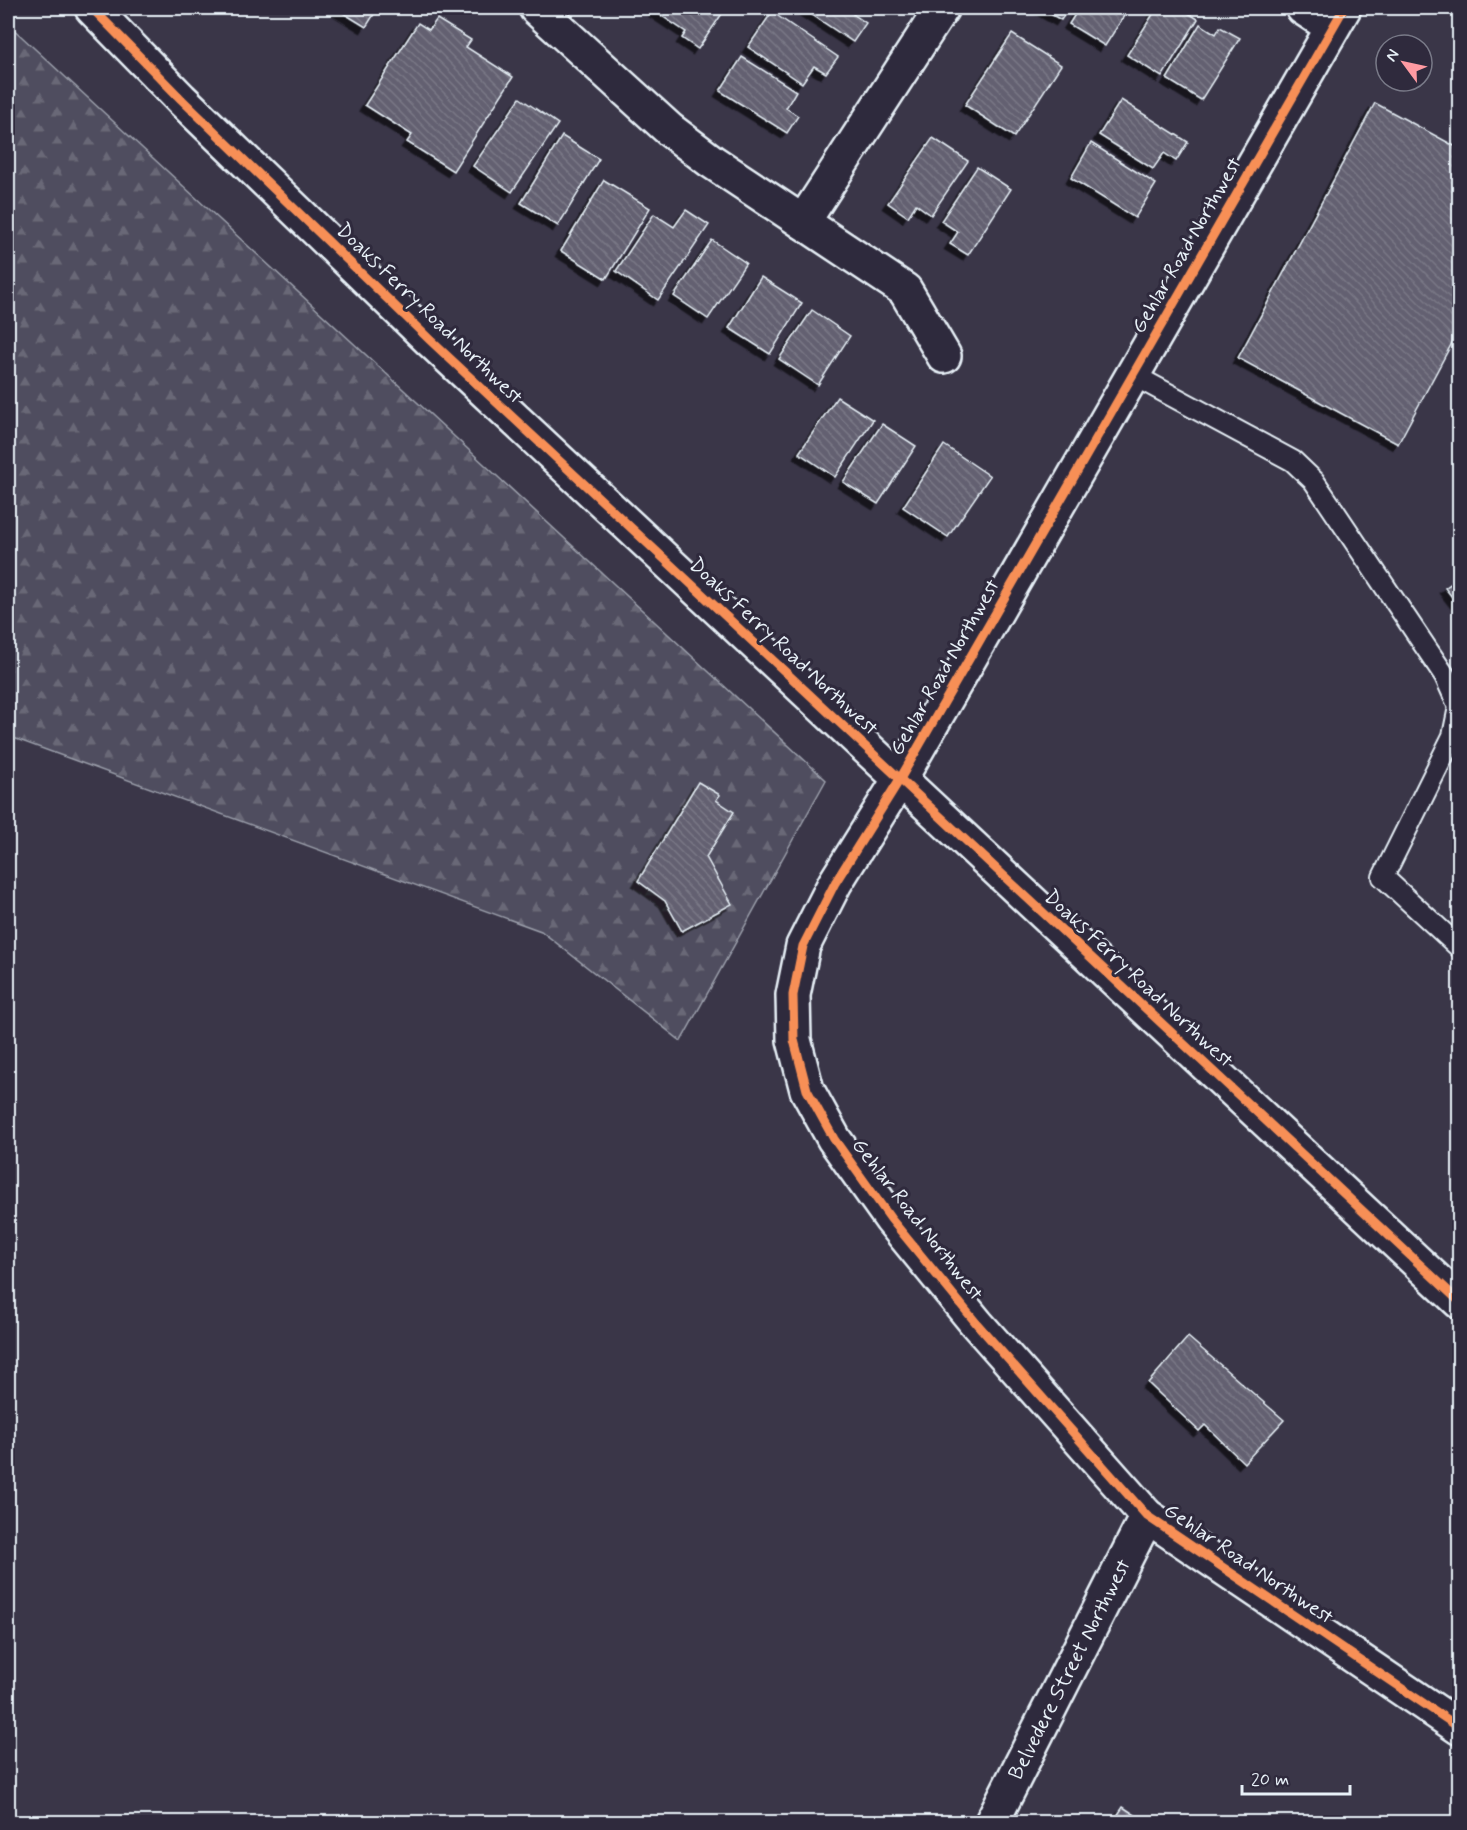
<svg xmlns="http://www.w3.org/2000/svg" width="1467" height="1830" viewBox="0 0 1467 1830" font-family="Mynerve,sans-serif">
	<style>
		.forest { fill: url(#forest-firs); stroke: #9ca0ac; stroke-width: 1.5 }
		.building { fill: url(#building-back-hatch); stroke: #e8f1f8; stroke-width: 1.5; filter: url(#shadow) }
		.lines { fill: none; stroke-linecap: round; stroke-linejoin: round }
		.lane-casing { stroke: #e8f1f8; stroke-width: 24 }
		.street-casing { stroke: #e8f1f8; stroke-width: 38 }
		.secondary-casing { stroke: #e8f1f8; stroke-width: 38 }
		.lane { stroke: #2f2a3d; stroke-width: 20 }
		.street { stroke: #2f2a3d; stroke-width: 33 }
		.secondary { stroke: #2f2a3d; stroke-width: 33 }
		.cycleway-casing { stroke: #2f2a3d; stroke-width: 13 }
		.cycleway { stroke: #f78f57; stroke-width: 9 }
		.labels { text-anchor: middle; stroke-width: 6; stroke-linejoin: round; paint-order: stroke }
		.street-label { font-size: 21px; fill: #e8f1f8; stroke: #2f2a3d }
	</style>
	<defs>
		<pattern id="forest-firs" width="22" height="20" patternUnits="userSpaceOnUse" patternTransform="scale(1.5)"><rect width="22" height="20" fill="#504e5f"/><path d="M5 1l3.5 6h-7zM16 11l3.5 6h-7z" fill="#696877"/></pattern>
		<pattern id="building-back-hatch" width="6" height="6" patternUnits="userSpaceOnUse" patternTransform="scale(1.5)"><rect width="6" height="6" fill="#636171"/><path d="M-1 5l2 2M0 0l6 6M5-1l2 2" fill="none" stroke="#797886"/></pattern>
		<filter id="shadow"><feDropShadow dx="-5.5" dy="5.5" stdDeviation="0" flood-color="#0009"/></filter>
	</defs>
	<rect width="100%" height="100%" fill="#3a3648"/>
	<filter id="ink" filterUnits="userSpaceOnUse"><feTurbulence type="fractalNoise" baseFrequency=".0167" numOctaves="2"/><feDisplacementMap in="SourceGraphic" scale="12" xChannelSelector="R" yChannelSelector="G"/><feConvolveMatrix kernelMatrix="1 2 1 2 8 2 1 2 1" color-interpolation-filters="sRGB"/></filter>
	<g filter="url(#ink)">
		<polygon class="forest" points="8,24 826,780 681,1041 541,931 8,736"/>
		<g class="building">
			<polygon points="335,8 378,8 366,27"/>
			<polygon points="650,8 726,8 698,49 682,38 686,32"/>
			<polygon points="802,8 858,8 853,14 866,23 853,42"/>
			<polygon points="1040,8 1069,8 1061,20"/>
			<polygon points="1079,8 1129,8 1105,46 1069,24"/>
			<polygon points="1157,8 1180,8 1198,19 1162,77 1127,55"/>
			<polygon points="772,12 838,57 826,73 814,66 802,83 748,47"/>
			<polygon points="437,19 471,40 466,47 513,77 453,171 407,142 412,135 365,105 418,23 429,30"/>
			<polygon points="1200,24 1216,34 1220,27 1240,38 1201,100 1167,79"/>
			<polygon points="1012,34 1061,65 1014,137 965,105"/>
			<polygon points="742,57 796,91 786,108 798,116 787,133 720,91"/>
			<polygon points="520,98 558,124 512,192 473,166"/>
			<polygon points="1121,100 1188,142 1176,161 1164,153 1153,169 1099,135"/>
			<polygon points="1375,103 1460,149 1460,328 1398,444 1238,358"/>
			<polygon points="562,136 599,159 558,226 521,203"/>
			<polygon points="933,138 968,161 931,215 916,204 908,217 888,203"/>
			<polygon points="1091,143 1156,184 1135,218 1071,178"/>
			<polygon points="977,167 1011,189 968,255 950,244 958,232 941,221"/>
			<polygon points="604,180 650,208 606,279 561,251"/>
			<polygon points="686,210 709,225 658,300 616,271 654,214 674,227"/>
			<polygon points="712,240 746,263 708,319 674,296"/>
			<polygon points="761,277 802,303 770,354 729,328"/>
			<polygon points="812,310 850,336 818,385 779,359"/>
			<polygon points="837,397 873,420 835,477 799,453"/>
			<polygon points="882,424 916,446 878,504 843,482"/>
			<polygon points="944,445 990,476 948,537 903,507"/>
			<polygon points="1460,577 1460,607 1445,588"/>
			<polygon points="698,782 720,795 716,800 734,812 706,857 732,904 682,931 665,901 638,881"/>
			<polygon points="1188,1337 1284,1420 1244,1463 1205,1425 1199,1431 1148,1383"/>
			<polygon points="1123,1807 1146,1822 1113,1822"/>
		</g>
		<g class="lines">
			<g class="lane-casing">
				<polyline id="lane" points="1133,375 1293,461 1314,481 1445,676 1459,707 1453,736 1383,877 1460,948"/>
			</g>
			<g class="street-casing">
				<g id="street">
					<polyline points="536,8 670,130 711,161 905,290 944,356"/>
					<polyline points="1303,8 1332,27"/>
					<polyline points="1344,8 900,779 835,883 803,946 793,995 794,1040 807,1090 834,1139 891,1219 977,1324 1147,1516 1460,1728"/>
					<polyline points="803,222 942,8"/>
					<polyline points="992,1822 1147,1516"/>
				</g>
			</g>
			<g class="secondary-casing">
				<polyline id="secondary" points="92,8 181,99 430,340 1460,1302"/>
			</g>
			<use href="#lane" class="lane"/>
			<use href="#street" class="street"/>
			<use href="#secondary" class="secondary"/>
			<g class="cycleway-casing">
				<g id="cycleway">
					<polyline points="92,8 181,99 430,340 1460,1302"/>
					<polyline points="1344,8 900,779 835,883 803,946 793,995 794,1040 807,1090 834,1139 891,1219 977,1324 1147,1516 1460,1728"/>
				</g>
			</g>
			<use href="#cycleway" class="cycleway"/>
		</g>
	</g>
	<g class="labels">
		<g class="street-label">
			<text transform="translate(1186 245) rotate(-60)" y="7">Gehlar Road Northwest</text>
			<text transform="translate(430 313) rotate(44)" y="7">Doaks Ferry Road Northwest</text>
			<text transform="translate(784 646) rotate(43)" y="7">Doaks Ferry Road Northwest</text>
			<text transform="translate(944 667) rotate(-60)" y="7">Gehlar Road Northwest</text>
			<text transform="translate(1139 978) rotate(43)" y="7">Doaks Ferry Road Northwest</text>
			<text transform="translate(918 1219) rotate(52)" y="7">Gehlar Road Northwest</text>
			<text transform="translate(1249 1563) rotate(34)" y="7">Gehlar Road Northwest</text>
			<text transform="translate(1069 1669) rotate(-63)" y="7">Belvedere Street Northwest</text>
		</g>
	</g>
	<rect width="1467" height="1830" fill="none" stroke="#2f2a3d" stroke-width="30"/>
	<rect x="15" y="15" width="1437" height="1800" fill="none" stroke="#e8f1f8" stroke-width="2" filter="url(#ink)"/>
	<g transform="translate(1404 63) rotate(303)"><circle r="28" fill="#2f2a3d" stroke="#797a88" stroke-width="1.5"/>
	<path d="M0-4.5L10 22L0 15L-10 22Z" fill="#ff9aa2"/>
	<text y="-9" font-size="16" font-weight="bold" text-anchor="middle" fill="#e8f1f8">N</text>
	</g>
	<path d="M1242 1785v9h108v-9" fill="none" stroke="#e8f1f8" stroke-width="3"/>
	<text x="1251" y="1785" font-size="18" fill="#e8f1f8" stroke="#2f2a3d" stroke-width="4.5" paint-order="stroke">20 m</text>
</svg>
